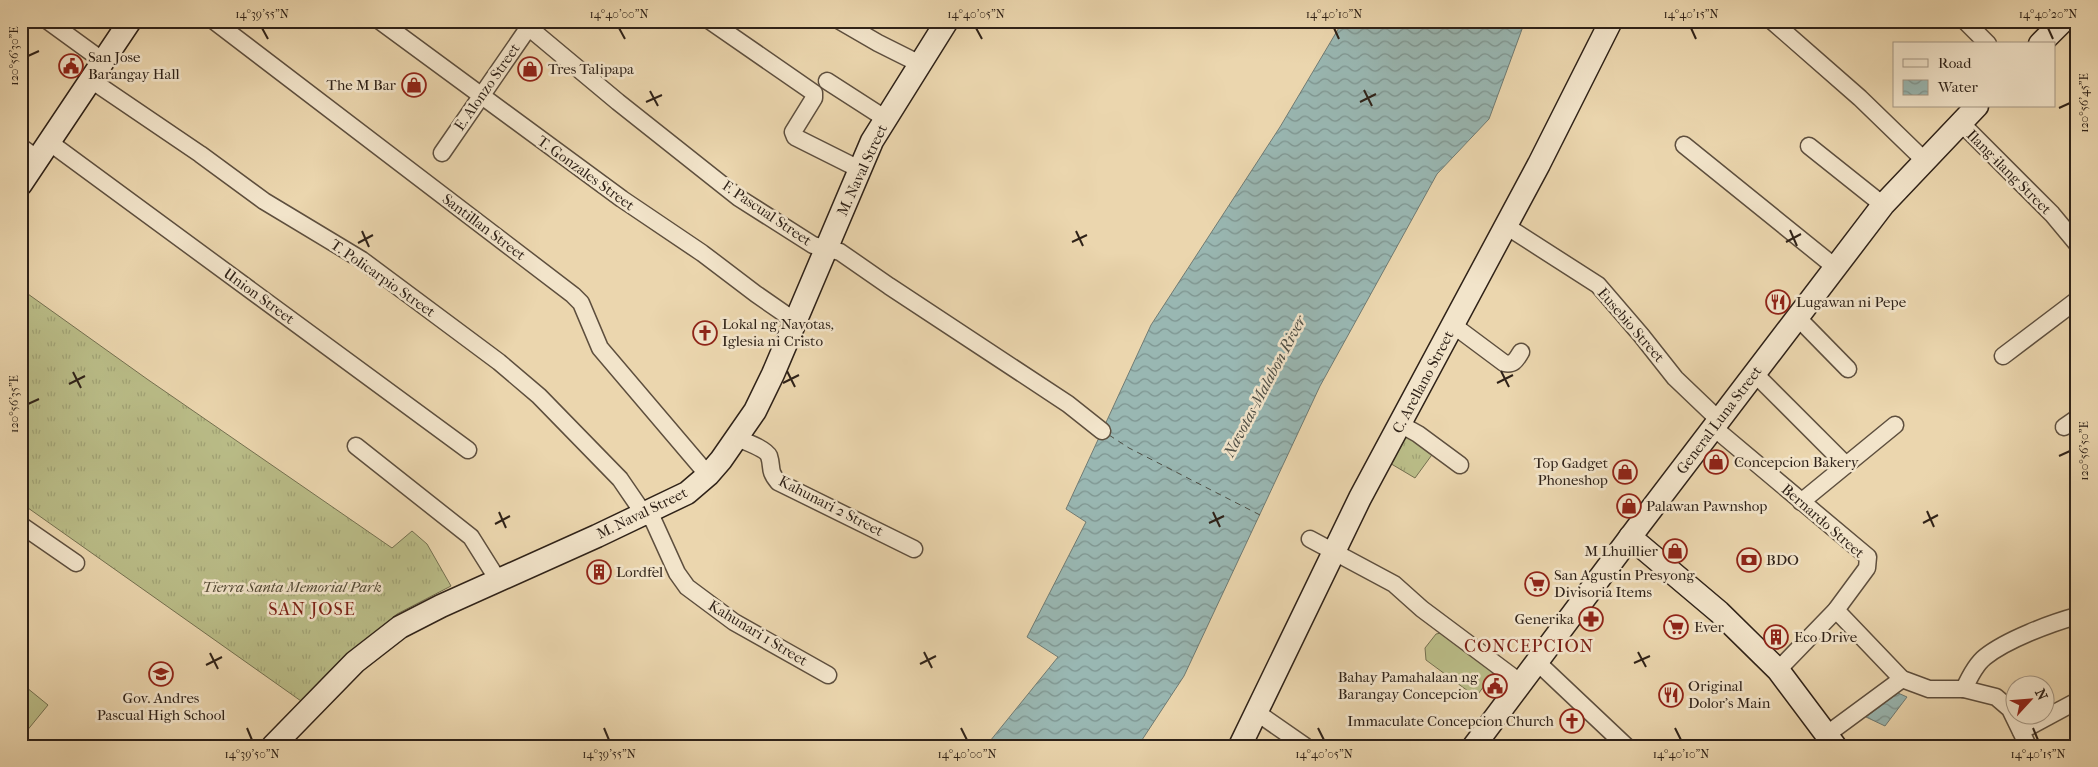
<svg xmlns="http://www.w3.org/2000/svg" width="2098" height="767" viewBox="0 0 2098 767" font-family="'IM FELL French Canon',serif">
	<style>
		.grass { fill: url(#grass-tufts); stroke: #747050 }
		.garden { fill: #babd88; stroke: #747050 }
		.water { fill: url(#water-waves); stroke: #6f7b74 }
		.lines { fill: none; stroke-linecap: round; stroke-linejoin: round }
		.ferry { stroke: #4f4f46; stroke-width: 1; stroke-dasharray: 6 5; stroke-linecap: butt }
		.minor-casing { stroke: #5e4f3e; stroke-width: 19 }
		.secondary-casing { stroke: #2f2218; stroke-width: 25 }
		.minor { stroke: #f2e4ca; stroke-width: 16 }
		.secondary { stroke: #f2e4ca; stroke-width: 22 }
		.ticks { fill: none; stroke: #2f2218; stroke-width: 2 }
		.labels { text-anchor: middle; stroke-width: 5; stroke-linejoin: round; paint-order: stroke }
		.poi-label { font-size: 15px; fill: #2f2218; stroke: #f2e4ca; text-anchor: start }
		.street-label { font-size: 15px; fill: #2f2218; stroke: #f2e4ca }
		.park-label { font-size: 15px; font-style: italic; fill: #524934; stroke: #f2e4ca }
		.water-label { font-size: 16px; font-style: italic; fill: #4f4f46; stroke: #f2e4ca }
		.quarter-label { font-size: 18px; letter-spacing: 1px; fill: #7a1f14; stroke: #f2e4ca }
		.neatline { fill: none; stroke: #2f2218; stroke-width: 2 }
		.ticks-label { font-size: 12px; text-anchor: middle; fill: #2f2218 }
	</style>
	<defs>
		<pattern id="grass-tufts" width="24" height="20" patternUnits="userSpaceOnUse" patternTransform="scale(1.25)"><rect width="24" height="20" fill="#babd88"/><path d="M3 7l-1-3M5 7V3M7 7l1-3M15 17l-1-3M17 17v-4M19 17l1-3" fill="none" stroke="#a0a275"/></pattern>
		<pattern id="water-waves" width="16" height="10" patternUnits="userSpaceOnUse" patternTransform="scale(1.25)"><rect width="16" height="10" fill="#99b7b2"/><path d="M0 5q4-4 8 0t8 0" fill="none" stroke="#7d9490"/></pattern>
	</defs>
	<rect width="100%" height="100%" fill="#ebd6ae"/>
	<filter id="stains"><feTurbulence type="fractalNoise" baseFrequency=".004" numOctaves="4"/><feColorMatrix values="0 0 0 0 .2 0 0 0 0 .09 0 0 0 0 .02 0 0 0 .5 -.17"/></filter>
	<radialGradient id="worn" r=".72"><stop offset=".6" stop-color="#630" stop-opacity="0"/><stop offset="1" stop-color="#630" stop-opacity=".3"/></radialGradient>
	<g class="grass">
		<polygon points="21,289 147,379 392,548 412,531 427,544 451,586 397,614 359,646 301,701 21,503"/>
		<polygon points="1404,433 1434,452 1415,478 1388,462"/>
	</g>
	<g class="garden">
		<polygon points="1446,632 1497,668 1476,697 1426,660 1425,648 1436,634"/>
		<polygon points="21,683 48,705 21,738"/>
	</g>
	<g class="water">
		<polygon points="1343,21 1525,21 1489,119 1437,174 1320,386 1184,676 1138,746 986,746 1058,657 1027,637 1086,522 1066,509 1151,325 1280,127"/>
		<polygon points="1898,693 1907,697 1885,726 1866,717"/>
	</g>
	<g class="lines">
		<polyline class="ferry" points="1109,435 1129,448 1260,515"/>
		<g class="minor-casing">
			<g id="minor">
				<polyline points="48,21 103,61"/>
				<polyline points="214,21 573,295 581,303 600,348 708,475"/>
				<polyline points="380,21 622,199 702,253 756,294 795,321"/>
				<polyline points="521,21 618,102 739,198 813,245 840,252 889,286 1068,404 1102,431"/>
				<polyline points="710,21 814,93 814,98 793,132 795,137 859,169"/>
				<polyline points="840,21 878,43 920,64"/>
				<polyline points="1772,21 1860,98 1924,160"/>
				<polyline points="1965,21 1988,44"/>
				<polyline points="91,80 200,154 264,201 362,260 499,362 539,396 620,479 644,514 653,520 677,573 687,587 734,622 828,675"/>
				<polyline points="827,81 886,119"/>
				<polyline points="1960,122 2052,214 2077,244"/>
				<polyline points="49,142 468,450"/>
				<polyline points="1684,145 1835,267"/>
				<polyline points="1809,146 1883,205"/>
				<polyline points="21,147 38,159"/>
				<polyline points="442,153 533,21"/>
				<polyline points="1506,226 1598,285 1641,335 1675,378 1719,420"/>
				<polyline points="1797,317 1848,369"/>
				<path d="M1453 325 1504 363C1514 365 1516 360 1521 352"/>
				<polyline points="2003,356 2077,300"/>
				<polyline points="1754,373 1846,465"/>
				<polyline points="1400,424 1418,434 1460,465"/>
				<polyline points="1713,427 1868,557 1867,568 1836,610 1778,670"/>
				<polyline points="2064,427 2077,418"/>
				<path d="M737 438C744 441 766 449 769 456 773 468 768 470 778 482L914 549"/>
				<polyline points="356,446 471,537 498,580"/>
				<polyline points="1801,502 1895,425"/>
				<polyline points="21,525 76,563"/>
				<polyline points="1310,539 1394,584 1422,609 1521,683"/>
				<polyline points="1836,610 1902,679 1929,689 1964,689 1996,697 2010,709 2028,746"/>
				<polyline points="1537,662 1626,746"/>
				<path d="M1964 689C1969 678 1976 664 1985 657 2006 640 2051 623 2077 616"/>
				<polyline points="1256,712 1305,746"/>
				<polyline points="2021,731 2077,701"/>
				<polyline points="1826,735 1902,679"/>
			</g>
		</g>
		<g class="secondary-casing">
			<g id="secondary">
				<polyline points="2040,44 2063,21"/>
				<polyline points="21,184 130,21"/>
				<polyline points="1630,537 1719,612 1778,670 1835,746"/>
				<polyline points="273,746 355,662 400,627 441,606 597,536 687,493 708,475 721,460 755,411 773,374 872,141 947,21"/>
				<polyline points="1240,746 1360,498 1539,164 1611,21"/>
				<polyline points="1474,746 1640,524 1883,205 1977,106"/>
			</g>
		</g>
		<use href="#minor" class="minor"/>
		<use href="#secondary" class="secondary"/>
	</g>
	<path class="ticks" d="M262 28 268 39M619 28 625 39M976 28 982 39M1334 28 1339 39M1691 28 1696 39M2048 28 2053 39M28 56 39 51M1364 90 1372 106M650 91 658 106M646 102 662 95M1360 102 1376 94M2059 108 2070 103M1790 230 1797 246M362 231 369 247M1076 231 1083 246M1072 242 1087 235M1786 242 1801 234M358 243 373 235M787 371 795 387M1501 371 1509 387M73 372 81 388M783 383 799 375M1497 383 1513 375M69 384 85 376M28 404 39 399M2059 456 2070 451M1927 511 1934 527M499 512 506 528M1213 512 1220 527M1209 523 1224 516M1923 523 1938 515M495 524 510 516M924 652 932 668M1638 652 1646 667M210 653 218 669M1634 663 1650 656M920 664 936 656M206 665 222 657M247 728 252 740M604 728 609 740M961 728 967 740M1318 728 1324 740M1675 728 1681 740M2033 728 2038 740"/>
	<defs>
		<g id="civic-ring" transform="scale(1.25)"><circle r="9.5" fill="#f2e4ca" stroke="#8f2418" stroke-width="1.5"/><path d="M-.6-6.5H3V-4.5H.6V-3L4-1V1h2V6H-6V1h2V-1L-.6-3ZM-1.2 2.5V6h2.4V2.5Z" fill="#8f2418"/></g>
		<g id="shop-ring" transform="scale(1.25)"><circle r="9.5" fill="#f2e4ca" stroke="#8f2418" stroke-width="1.5"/><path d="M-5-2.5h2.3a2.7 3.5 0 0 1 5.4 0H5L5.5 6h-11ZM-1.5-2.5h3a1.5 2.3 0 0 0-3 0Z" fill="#8f2418"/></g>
		<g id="restaurant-ring" transform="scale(1.25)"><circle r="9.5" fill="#f2e4ca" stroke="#8f2418" stroke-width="1.5"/><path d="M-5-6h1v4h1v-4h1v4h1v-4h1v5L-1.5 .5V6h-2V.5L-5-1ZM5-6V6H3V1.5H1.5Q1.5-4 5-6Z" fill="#8f2418"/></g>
		<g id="church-ring" transform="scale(1.25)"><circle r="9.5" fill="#f2e4ca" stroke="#8f2418" stroke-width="1.5"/><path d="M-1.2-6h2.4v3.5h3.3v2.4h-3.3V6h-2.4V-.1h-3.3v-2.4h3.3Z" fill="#8f2418"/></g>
		<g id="bank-ring" transform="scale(1.25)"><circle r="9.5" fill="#f2e4ca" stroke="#8f2418" stroke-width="1.5"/><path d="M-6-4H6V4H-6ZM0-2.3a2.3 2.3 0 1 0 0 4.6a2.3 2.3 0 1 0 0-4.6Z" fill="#8f2418"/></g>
		<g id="building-ring" transform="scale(1.25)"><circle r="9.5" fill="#f2e4ca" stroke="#8f2418" stroke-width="1.5"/><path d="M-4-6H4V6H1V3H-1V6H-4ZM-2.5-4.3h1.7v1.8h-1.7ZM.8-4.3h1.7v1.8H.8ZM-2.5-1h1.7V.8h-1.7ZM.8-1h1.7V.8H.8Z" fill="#8f2418"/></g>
		<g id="supermarket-ring" transform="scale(1.25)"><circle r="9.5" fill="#f2e4ca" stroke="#8f2418" stroke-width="1.5"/><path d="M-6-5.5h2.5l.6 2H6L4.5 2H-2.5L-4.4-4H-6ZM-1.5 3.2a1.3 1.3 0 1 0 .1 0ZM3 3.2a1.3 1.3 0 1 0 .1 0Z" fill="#8f2418"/></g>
		<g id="pharmacy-ring" transform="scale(1.25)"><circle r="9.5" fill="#f2e4ca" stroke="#8f2418" stroke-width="1.5"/><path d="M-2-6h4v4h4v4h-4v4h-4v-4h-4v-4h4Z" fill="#8f2418"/></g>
		<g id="school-ring" transform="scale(1.25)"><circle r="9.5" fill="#f2e4ca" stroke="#8f2418" stroke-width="1.5"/><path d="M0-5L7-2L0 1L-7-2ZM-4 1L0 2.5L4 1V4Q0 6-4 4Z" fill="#8f2418"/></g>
	</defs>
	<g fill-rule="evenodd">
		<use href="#civic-ring" x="71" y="66"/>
		<use href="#shop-ring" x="530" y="69"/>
		<use href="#shop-ring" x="414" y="85"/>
		<use href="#restaurant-ring" x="1778" y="302"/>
		<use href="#church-ring" x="705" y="333"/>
		<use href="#shop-ring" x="1716" y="462"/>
		<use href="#shop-ring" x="1625" y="472"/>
		<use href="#shop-ring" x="1629" y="506"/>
		<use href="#shop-ring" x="1675" y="551"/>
		<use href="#bank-ring" x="1749" y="560"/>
		<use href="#building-ring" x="599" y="572"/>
		<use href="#supermarket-ring" x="1537" y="584"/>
		<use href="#pharmacy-ring" x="1591" y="619"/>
		<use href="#supermarket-ring" x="1676" y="627"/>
		<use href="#building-ring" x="1776" y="637"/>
		<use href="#school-ring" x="161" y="674"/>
		<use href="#civic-ring" x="1495" y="686"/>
		<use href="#restaurant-ring" x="1671" y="695"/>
		<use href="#church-ring" x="1572" y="721"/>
	</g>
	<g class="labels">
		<g class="poi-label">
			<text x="88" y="62">San Jose<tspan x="88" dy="17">Barangay Hall</tspan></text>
			<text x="548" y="74">Tres Talipapa</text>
			<text x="396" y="90" text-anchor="end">The M Bar</text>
			<text x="1796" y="307">Lugawan ni Pepe</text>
			<text x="722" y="329">Lokal ng Navotas,<tspan x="722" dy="17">Iglesia ni Cristo</tspan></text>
			<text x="1734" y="467">Concepcion Bakery</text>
			<text x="1608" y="468" text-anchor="end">Top Gadget<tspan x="1608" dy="17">Phoneshop</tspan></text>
			<text x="1646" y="511">Palawan Pawnshop</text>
			<text x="1658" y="556" text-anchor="end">M Lhuillier</text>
			<text x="1766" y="565">BDO</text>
			<text x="616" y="577">Lordfel</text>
			<text x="1554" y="580">San Agustin Presyong<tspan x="1554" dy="17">Divisoria Items</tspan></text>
			<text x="1574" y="624" text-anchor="end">Generika</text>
			<text x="1694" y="632">Ever</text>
			<text x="1794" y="642">Eco Drive</text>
			<text x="1478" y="682" text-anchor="end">Bahay Pamahalaan ng<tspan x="1478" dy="17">Barangay Concepcion</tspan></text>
			<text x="1688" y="691">Original<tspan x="1688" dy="17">Dolor's Main</tspan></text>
			<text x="161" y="703" text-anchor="middle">Gov. Andres<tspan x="161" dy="17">Pascual High School</tspan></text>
			<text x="1554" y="726" text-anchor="end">Immaculate Concepcion Church</text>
		</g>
		<g class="street-label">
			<text transform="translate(487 87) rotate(-55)" y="5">E. Alonzo Street</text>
			<text transform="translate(862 170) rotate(-65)" y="5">M. Naval Street</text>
			<text transform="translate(2009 172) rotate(45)" y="5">Ilang-ilang Street</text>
			<text transform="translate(586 173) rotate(36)" y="5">T. Gonzales Street</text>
			<text transform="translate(767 213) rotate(34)" y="5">F. Pascual Street</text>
			<text transform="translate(484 227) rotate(37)" y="5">Santillan Street</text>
			<text transform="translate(383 278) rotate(35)" y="5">T. Policarpio Street</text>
			<text transform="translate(259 296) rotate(36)" y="5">Union Street</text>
			<text transform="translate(1631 325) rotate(49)" y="5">Eusebio Street</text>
			<text transform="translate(1423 382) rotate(-62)" y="5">C. Arellano Street</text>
			<text transform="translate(1719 420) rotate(-53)" y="5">General Luna Street</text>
			<text transform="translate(831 506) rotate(27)" y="5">Kahunari 2 Street</text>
			<text transform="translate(642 513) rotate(-26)" y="5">M. Naval Street</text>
			<text transform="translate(1823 521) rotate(41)" y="5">Bernardo Street</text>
			<text transform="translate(758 633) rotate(31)" y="5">Kahunari 1 Street</text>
		</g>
		<g class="park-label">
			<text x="292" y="592">Tierra Santa Memorial Park</text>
		</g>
		<g class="water-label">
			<text transform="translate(1264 386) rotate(-62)" y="6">Navotas-Malabon River</text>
		</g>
		<g class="quarter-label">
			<text x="312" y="615">SAN JOSE</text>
			<text x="1529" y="652">CONCEPCION</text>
		</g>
	</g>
	<rect width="2098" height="767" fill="none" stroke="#ebd6ae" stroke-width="55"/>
	<rect x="1893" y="42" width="162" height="65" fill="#f2e4ca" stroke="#a49683"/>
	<rect x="1903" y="59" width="25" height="8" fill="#f2e4ca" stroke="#a49683"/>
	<text x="1938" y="68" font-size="15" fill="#2f2218">Road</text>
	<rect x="1903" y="80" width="25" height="15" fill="url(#water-waves)" stroke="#a49683"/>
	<text x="1938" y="92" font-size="15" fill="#2f2218">Water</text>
	<g transform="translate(2030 700) rotate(64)"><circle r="24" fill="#f2e4ca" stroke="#a49683"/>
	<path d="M0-4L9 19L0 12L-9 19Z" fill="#8f2418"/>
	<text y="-8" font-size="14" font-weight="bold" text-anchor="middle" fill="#2f2218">N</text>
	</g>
	<rect x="28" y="28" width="2042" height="712" class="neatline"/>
	<g class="ticks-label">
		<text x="262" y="18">14°39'55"N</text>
		<text x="619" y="18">14°40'00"N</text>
		<text x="976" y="18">14°40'05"N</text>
		<text x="1334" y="18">14°40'10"N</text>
		<text x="1691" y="18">14°40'15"N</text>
		<text x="2048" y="18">14°40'20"N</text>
		<text transform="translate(14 56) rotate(-90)" y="4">120°56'30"E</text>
		<text transform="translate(2084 103) rotate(-90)" y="4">120°56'45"E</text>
		<text transform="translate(14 404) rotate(-90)" y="4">120°56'35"E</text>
		<text transform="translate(2084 451) rotate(-90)" y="4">120°56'50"E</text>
		<text x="252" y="758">14°39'50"N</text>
		<text x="609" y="758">14°39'55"N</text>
		<text x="967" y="758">14°40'00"N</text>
		<text x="1324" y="758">14°40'05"N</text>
		<text x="1681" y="758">14°40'10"N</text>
		<text x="2038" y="758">14°40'15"N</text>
	</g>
	<rect width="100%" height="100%" filter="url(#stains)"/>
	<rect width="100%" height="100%" fill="url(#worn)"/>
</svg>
